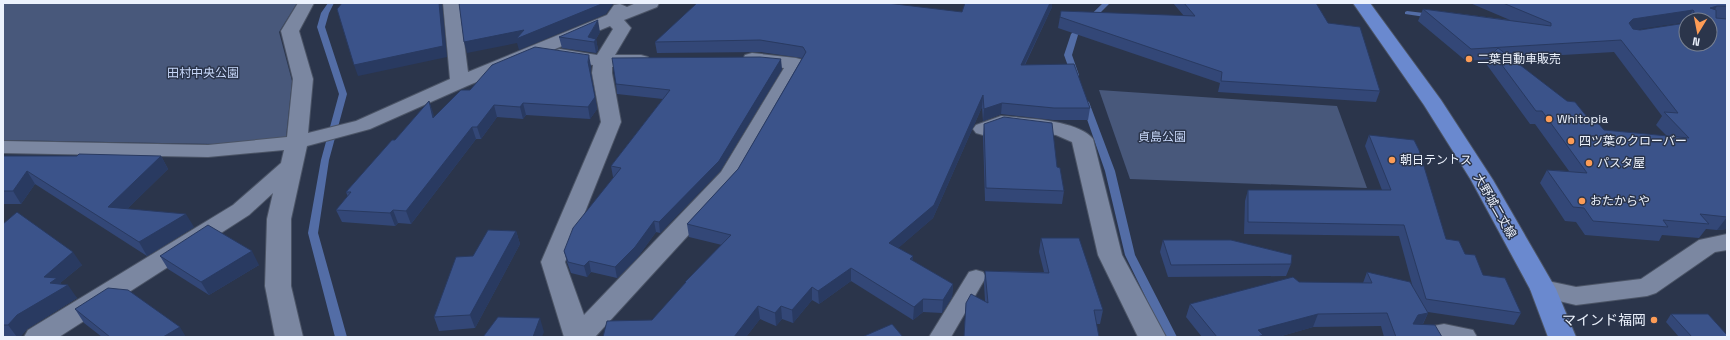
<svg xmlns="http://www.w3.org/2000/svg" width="1730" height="340" viewBox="0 0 1730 340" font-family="'Space Grotesk','Noto Sans JP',sans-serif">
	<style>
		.green { fill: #48587b }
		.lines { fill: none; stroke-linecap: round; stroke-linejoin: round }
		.stream { fill: #536da6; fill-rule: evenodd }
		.lane-casing { stroke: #4b5466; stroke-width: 2 }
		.street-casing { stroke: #4b5466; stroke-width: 2 }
		.primary-casing { stroke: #4b5466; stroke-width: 2 }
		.lane { fill: #7b87a1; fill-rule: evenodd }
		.street { fill: #7b87a1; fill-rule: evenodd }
		.primary { fill: #6a89cf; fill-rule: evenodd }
		.wall { fill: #334777; fill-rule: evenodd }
		.shaded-wall { fill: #293a61 }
		.building { fill: #3b538a; stroke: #293a61; fill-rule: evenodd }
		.poi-dot { fill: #fd9c56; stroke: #2b354b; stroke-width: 1.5 }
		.labels { text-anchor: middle; stroke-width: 3; stroke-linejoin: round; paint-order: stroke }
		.poi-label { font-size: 12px; fill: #ecf2fd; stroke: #2b354b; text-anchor: start }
		.park-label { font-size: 12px; fill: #c6d6f8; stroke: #2b354b }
		.street-label { font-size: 12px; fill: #ecf2fd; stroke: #2b354b }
		.near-poi-label { font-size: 14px; fill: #ecf2fd; stroke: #2b354b; text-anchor: end }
	</style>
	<rect width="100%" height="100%" fill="#2b354b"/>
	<g class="green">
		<polygon points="3,3 297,3 279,32 292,81 286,137 214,144 3,140"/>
		<polygon points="1099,90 1337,106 1367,188 1130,179"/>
	</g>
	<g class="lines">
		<g class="stream">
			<polygon points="328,3 334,3 329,13 325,27 347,94 329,160 318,233 347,337 335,337 308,233 321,160 339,94 317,27 321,13"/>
			<polygon points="1103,3 1110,3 1078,35 1072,55 1079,75 1078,77 1072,77 1064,55 1071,34"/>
			<polygon points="1407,11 1432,14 1436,16 1432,18 1405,14 1405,12"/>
			<polygon points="1082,100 1085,100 1089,102 1115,171 1135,255 1177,337 1165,337 1125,255 1105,171 1081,102"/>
		</g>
		<g class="lane-casing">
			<polygon id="lane" points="976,270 983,272 986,277 951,337 929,337 969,272"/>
		</g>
		<g class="street-casing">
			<g id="street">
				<polygon points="298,3 314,3 299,31 313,79 308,133 356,121 450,79 443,3 459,3 468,72 607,15 614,5 620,4 627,7 636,3 659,3 657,7 624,20 631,28 615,55 641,55 648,57 650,61 648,65 641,67 612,67 612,73 621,122 565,262 584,315 721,172 784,68 745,63 743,59 745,55 752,53 796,58 803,60 805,64 738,181 595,337 564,337 541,262 601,122 592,73 593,65 553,59 551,55 553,51 560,49 597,55 613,29 610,26 467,86 370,129 307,146 291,219 291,286 303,337 275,337 265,286 267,219 273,193 249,215 59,337 24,337 28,330 233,205 281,163 284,150 208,157 3,153 3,141 208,145 287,137 293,79 281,31"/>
				<path d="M1001 116C1024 118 1079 120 1093 139L1122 255 1166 337H1138L1098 255 1072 142 1056 135 1003 128 983 135 976 133 973 129 976 125Z"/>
				<polygon points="1727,234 1727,250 1715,252 1656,293 1647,296 1576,305 1534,295 1530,289 1534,283 1543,280 1576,287 1641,279 1699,240"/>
				<polygon points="1444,324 1473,330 1477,337 1408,337 1412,330"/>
			</g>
		</g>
		<g class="primary-casing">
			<polygon id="primary" points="1353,3 1370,3 1441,100 1493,180 1556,289 1576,337 1548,337 1530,289 1471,180 1424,105"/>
		</g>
		<use href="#lane" class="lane"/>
		<use href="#street" class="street"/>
		<use href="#primary" class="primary"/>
	</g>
	<g class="wall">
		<polygon points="1173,3 1316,3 1328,23 1380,91 1376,102 1218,92 1220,83 1058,28 1061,11 1184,16"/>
		<path d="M1470 3H1727V229L1717 230 1706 229 1699 238 1662 235 1659 241 1585 235 1576 222 1565 221 1540 183 1547 170 1569 171 1535 124H1530L1487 65 1490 59 1466 61 1418 21 1423 9 1510 20ZM1686 20H1710L1640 30 1634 29 1686 22ZM1614 52 1662 116 1656 125 1667 136 1604 130 1592 123 1512 58Z"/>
		<polygon points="1052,7 1025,65 1090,108 1088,120 1053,120 1001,114 983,121 982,107 933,218 898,248 913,256 913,261 953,284 952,297 942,313 923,312 913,320 851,281 819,304 812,300 793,323 782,319 776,326 760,319 746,337 603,337 652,320 686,283 685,282 722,245 689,237 687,224 738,169 802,58 761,52 657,53 655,42 962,12"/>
		<polygon points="600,32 596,39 598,50 596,53 562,48 559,37"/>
		<polygon points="591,66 591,73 597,109 590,119 526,115 523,119 497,117 481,139 476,139 411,224 398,223 395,226 342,222 336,210 348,197 346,192 395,140 429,101 434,118 470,90"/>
		<polygon points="782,69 720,171 660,233 656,232 637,258 617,278 591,272 587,277 571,273 567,262 564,251 614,177 613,177 611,166 663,99 617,94 616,84"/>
		<polygon points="984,124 1057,167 1064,191 1062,204 985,201 983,136"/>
		<polygon points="1369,135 1446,239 1465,254 1483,275 1521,313 1514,325 1428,312 1428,313 1423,324 1442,337 1384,337 1381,326 1313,327 1278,337 1202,337 1186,317 1190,304 1299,282 1363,283 1367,272 1413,288 1399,236 1244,234 1245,201 1248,190 1382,190 1365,146"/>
		<polygon points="3,156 161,156 168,169 127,209 194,227 147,256 35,184 21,204 3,204"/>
		<polygon points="3,224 82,265 60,283 77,298 27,329 20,337 3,337"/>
		<polygon points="516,231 520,244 475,328 439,331 434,317 473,256"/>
		<polygon points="1041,238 1103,310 1100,324 1096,324 1099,337 964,337 966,303 985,301 984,284 985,271 1044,272 1039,252"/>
		<polygon points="1163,240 1291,264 1286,276 1168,277 1160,252"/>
		<polygon points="160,256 259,265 209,295 168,269"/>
		<polygon points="75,309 186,337 102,337 84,323"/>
		<polygon points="1671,314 1727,337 1679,337 1666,322"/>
	</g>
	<g class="shaded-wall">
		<polygon points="439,3 442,3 447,57 358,76 354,65"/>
		<polygon points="604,3 617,3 613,4 606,14 519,50 517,43 467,53 464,42"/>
		<polygon points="1050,3 1052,3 1052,7 1019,76 1021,65"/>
		<polygon points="1717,6 1710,18 1710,8"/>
		<polygon points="1693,10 1687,20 1686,20 1686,22 1627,31 1629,23 1633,19"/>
		<polygon points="598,20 600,32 596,39 598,50 596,53 594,42 588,37"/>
		<polygon points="589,55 591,66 591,73 597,109 590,119 588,107 588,62"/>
		<polygon points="781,59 782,69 720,171 660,233 659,222"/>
		<polygon points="983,95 982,107 933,218 889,256 889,243"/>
		<polygon points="429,101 433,112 437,130 433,118"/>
		<polygon points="523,103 526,115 523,119 520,107"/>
		<polygon points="1002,103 1001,114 983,121 984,109"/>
		<polygon points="494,105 497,117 481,139 477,127"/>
		<polygon points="472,127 476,139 411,224 406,211"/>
		<polygon points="161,156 168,169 116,220 108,207"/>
		<polygon points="27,171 35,184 21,204 13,191"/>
		<polygon points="393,210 398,223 395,226 390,213"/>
		<polygon points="186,214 194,227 147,256 139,242"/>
		<polygon points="1727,217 1727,229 1717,230"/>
		<polygon points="654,221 656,232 637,258 617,278 615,267"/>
		<polygon points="516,231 520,244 475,328 470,315"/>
		<polygon points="252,251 259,265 209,295 201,282"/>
		<polygon points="73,252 82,265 60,283 63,288 68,285 77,298 27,329 20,337 17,337 8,325 17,315 44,277"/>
		<polygon points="913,256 913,269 910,259"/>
		<polygon points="589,261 591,272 587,277 584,266"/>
		<polygon points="851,268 851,281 819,304 818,291"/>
		<polygon points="953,284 952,297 942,313 943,300"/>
		<polygon points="812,287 812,300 793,323 792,310"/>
		<polygon points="923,299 923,312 913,320 914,307"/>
		<polygon points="758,306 760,319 746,337 734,337"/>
		<polygon points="781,306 782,319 776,326 775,313"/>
		<polygon points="1428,313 1421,327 1413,324 1418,315"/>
		<polygon points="1318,314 1313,327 1278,337 1256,337 1258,330"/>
		<polygon points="540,318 544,332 542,337 533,337"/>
		<polygon points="180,327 186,337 163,337"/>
	</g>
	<g class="building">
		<polygon points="342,3 439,3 443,46 354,65 337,9"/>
		<polygon points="459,3 604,3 516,39 524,30 464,42"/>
		<polygon points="697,3 887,3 962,12 965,3 1050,3 1021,65 1074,64 1090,108 1054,108 1002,103 984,109 983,95 934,205 889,243 913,256 910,259 953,284 943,300 923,299 914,307 851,268 818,291 812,287 792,310 781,306 775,313 758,306 734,337 603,337 607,321 652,320 686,282 685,282 731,235 687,224 738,169 806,52 803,47 760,40 655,42"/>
		<polygon points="1184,3 1316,3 1328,23 1360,27 1380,91 1221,81 1222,72 1060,17 1061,11 1195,16"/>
		<path d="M1503 3H1727V6H1717L1710 8 1716 10V18L1727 19V217L1700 214 1709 224 1663 220 1668 227 1593 221 1584 208 1573 207 1547 170 1587 173 1542 111H1536L1493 53 1498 48 1567 101 1575 102 1592 123 1599 124 1604 130 1689 138 1664 112 1678 113 1621 40 1471 49 1423 9 1551 26V23ZM1693 10 1694 11 1693 20H1710V44H1686V23L1640 30 1633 29 1629 23 1633 19Z"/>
		<polygon points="598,20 588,37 596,39 594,42 559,37"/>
		<polygon points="535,47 589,55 588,62 595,97 588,107 523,103 520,107 494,105 477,127 472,127 406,211 393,210 390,213 336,210 351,192 346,192 392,140 395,140 429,101 433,118 461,90 470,90 492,65"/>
		<polygon points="760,57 781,59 719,161 659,222 654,221 635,247 615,267 589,261 584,266 568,262 564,251 573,228 621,168 611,166 670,90 616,84 612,58"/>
		<polygon points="1004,117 1052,123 1057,167 1060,168 1064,191 986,188 984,124"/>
		<polygon points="1369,135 1414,140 1419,150 1446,239 1459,241 1465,254 1475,255 1483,275 1505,278 1521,313 1426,299 1404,225 1248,222 1248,190 1391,190"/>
		<polygon points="79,154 161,156 108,207 186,214 139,242 27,171 13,191 3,191 3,156 77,156"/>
		<polygon points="17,212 73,252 44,277 57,278 50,283 68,285 17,315 8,325 3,325 3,224"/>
		<polygon points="208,225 252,251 201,282 160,256"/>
		<polygon points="488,230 516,231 470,315 434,317 456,257 473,256"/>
		<polygon points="1041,238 1079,238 1103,310 1094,310 1099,337 964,337 966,303 971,294 988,303 985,271 1049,273"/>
		<polygon points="1163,240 1231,240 1292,255 1291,264 1171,265"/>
		<polygon points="1367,272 1410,282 1428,313 1418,315 1413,324 1435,325 1442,337 1396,337 1387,313 1318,314 1258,330 1263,335 1257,337 1217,337 1190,304 1293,277 1299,282 1372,283"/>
		<polygon points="108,288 128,290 180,327 163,337 110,337 75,309"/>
		<polygon points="1671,314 1708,314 1727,335 1727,337 1692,337"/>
		<polygon points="498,317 540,318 533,337 483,337"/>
		<polygon points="892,324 903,337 862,337"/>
	</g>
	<g class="poi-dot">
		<circle cx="1469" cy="59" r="4"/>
		<circle cx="1549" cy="119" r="4"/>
		<circle cx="1571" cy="141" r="4"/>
		<circle cx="1392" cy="160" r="4"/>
		<circle cx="1589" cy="163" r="4"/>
		<circle cx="1582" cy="201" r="4"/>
		<circle cx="1654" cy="320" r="4"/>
	</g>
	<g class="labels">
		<g class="poi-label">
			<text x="1477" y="63">二葉自動車販売</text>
			<text x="1557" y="123">Whitopia</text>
			<text x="1579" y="145">四ツ葉のクローバー</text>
			<text x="1400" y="164">朝日テントス</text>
			<text x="1597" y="167">パスタ屋</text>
			<text x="1590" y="205">おたからや</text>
		</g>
		<g class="park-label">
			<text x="203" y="77">田村中央公園</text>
			<text x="1162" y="141">貞島公園</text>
		</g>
		<g class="street-label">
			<text transform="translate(1495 206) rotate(60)" y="4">大野城二丈線</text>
		</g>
		<g class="near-poi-label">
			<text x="1646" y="325">マインド福岡</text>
		</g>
	</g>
	<rect width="1730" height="340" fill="none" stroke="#ecf2fd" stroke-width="8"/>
	<g transform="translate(1698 32) rotate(190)"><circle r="19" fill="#2b354b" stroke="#788192"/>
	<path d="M0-3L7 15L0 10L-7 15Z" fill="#fd9c56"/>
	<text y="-6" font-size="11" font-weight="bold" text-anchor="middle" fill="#ecf2fd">N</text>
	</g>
</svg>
